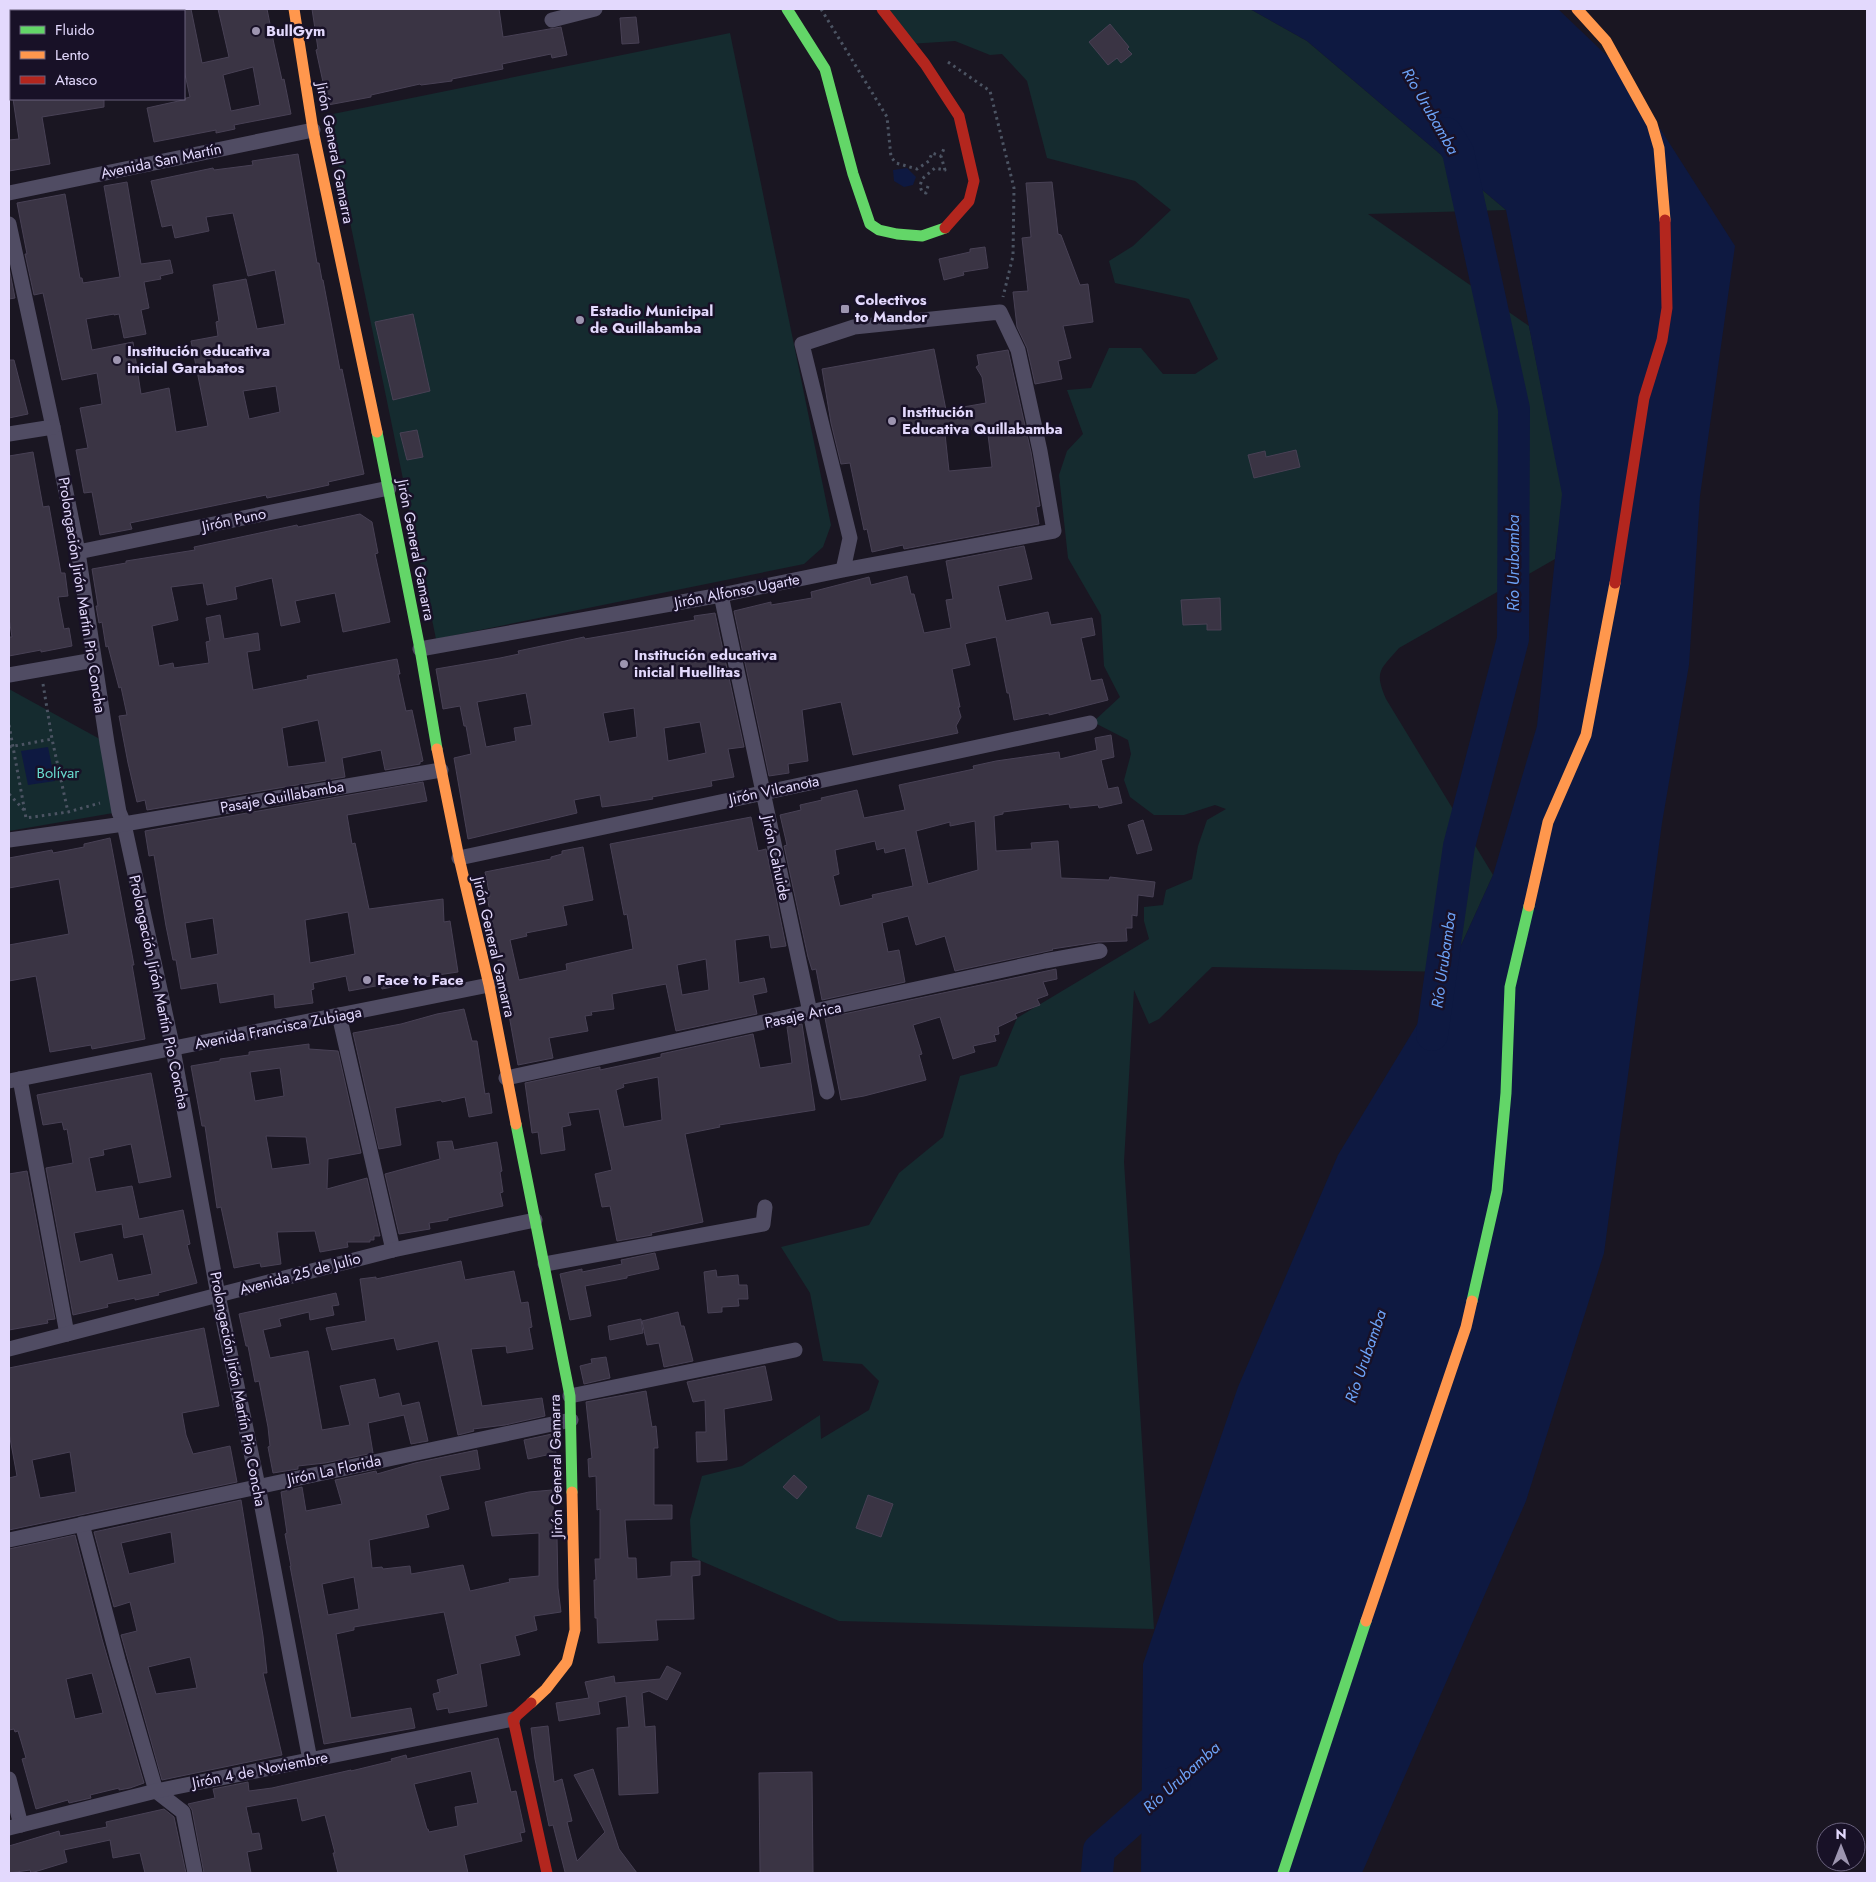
<svg xmlns="http://www.w3.org/2000/svg" width="1876" height="1882" viewBox="0 0 1876 1882" font-family="Jost,sans-serif">
	<style>
		.green { fill: #152b2f }
		.water { fill: #0e1941 }
		.lines { fill: none; stroke-linecap: round; stroke-linejoin: round }
		.river { stroke: #0e1941; stroke-width: 32 }
		.building { fill: #3a3444; stroke: #484155; fill-rule: evenodd }
		.path { stroke: #4c5463; stroke-width: 3; stroke-dasharray: 2.5 4; stroke-linecap: butt }
		.street { stroke: #504c63; stroke-width: 15 }
		.fast { stroke: #63d668; stroke-width: 11 }
		.slow { stroke: #ff974d; stroke-width: 11 }
		.jam { stroke: #b3261e; stroke-width: 11 }
		.poi-dot { fill: #9d95b0; stroke: #181127; stroke-width: 2 }
		.labels { text-anchor: middle; stroke-width: 5; stroke-linejoin: round; paint-order: stroke }
		.poi-label { font-size: 15px; font-weight: bold; fill: #e3d9fd; stroke: #181127; text-anchor: start }
		.street-label { font-size: 15px; fill: #e3d9fd; stroke: #181127 }
		.park-label { font-size: 15px; fill: #68dbcf; stroke: #181127 }
		.water-label { font-size: 16px; font-style: italic; fill: #6da3f8; stroke: #181127 }
	</style>
	<rect width="100%" height="100%" fill="#1a1622"/>
	<g class="green">
		<path d="M882 9H1250L1307 41 1506 210 1368 214 1529 326 1563 494 1555 559 1399 648C1380 670 1374 671 1386 699L1493 875 1449 972 1212 967 1159 1019 1149 1024 1134 990 1124 1162 1154 1629 839 1621 692 1557 690 1520 702 1476 742 1466 820 1415 821 1439 869 1410 879 1381 862 1364 823 1361 810 1293 781 1247 869 1225 899 1173 943 1137 960 1076 997 1066 1017 1018 1149 939 1144 921V907L1163 905 1166 890 1192 879 1198 846 1207 820 1226 809 1215 805 1184 815H1154L1130 797 1124 780 1131 754 1128 740 1093 722 1120 697 1104 666 1101 615 1068 558 1059 475 1067 451 1083 434 1067 390 1091 388 1109 348H1141L1163 374H1195L1218 359 1189 299 1115 283 1109 261 1133 246 1171 210 1135 181 1047 158 1027 81 1002 54 990 55 955 41 909 44Z"/>
		<polygon points="730,33 831,525 823,547 804,564 436,639 328,115"/>
		<polygon points="9,689 107,743 119,812 9,831"/>
	</g>
	<g class="water">
		<polygon points="1250,9 1558,9 1624,72 1735,246 1700,496 1689,665 1662,823 1604,1253 1526,1501 1362,1873 1141,1873 1143,1664 1238,1387 1338,1155 1449,972 1493,875 1537,726 1562,494 1506,210 1307,41"/>
		<polygon points="907,168 916,177 913,185 904,187 894,181 893,170"/>
		<polygon points="48,747 55,781 28,785 21,751"/>
	</g>
	<g class="lines">
		<g class="river">
			<polyline points="1432,1035 1459,846 1513,639 1514,409 1458,152 1446,133"/>
			<polyline points="1097,1873 1099,1850 1175,1782"/>
		</g>
	</g>
	<g class="building">
		<path d="M184 9H191L202 63 229 57 218 9H267L274 44 282 80 284 79 291 114 234 125 235 129 216 133V130L154 142 147 108 183 100V99L190 97 184 70ZM253 67 260 105 231 111 223 75Z"/>
		<polygon points="312,9 499,9 503,37 561,27 567,55 552,58 551,54 502,64 503,69 452,79 452,81 421,85 420,84 371,95 371,97 328,105 316,50 318,49"/>
		<polygon points="636,17 639,43 622,44 620,18"/>
		<polygon points="1110,24 1129,47 1127,49 1132,54 1121,63 1117,58 1108,65 1089,42"/>
		<polygon points="13,99 104,99 104,107 42,117 50,164 9,171 9,140 19,139"/>
		<path d="M298 154 317 263H319L322 280H323L340 370 342 369 364 474 328 482 329 485 306 490 267 498 266 495 130 523 132 529 100 535 92 492 84 493 76 450 88 448 80 408 102 404 97 373 62 380 43 293 34 295 25 254H27L17 203 65 194 80 278H82L83 283 120 277 104 186 127 182 141 264 170 260 173 273 160 276 161 279 144 282 149 308 141 310 146 334 124 338 119 314 114 315V314L86 319 92 350 133 342 141 394 169 388 176 432 208 426 191 341 218 336 216 322 219 321 213 285 246 279 257 329 285 324 275 270 248 276 233 213 206 217 209 231 175 238 172 225 162 227 151 181 213 168 214 170 253 165 252 161ZM276 386 280 412 249 419 243 391Z"/>
		<polygon points="1052,182 1058,234 1061,235 1080,285 1088,284 1093,322 1063,326 1071,358 1058,361 1062,379 1035,384 1027,348 1017,327 1013,292 1028,291 1022,238 1031,237 1026,183"/>
		<polygon points="985,247 988,268 963,272 964,275 944,280 939,259 970,252 970,249"/>
		<polygon points="9,267 15,298 9,299"/>
		<polygon points="413,314 430,391 393,400 375,322"/>
		<path d="M934 349 946 410 986 403 982 377 976 367 979 365 977 355 1008 350 1031 452 1040 506 1036 507 1039 524 904 549 903 545 872 552 867 529 864 530 850 463 841 464 831 423 822 369ZM987 427 992 467 949 471 945 434Z"/>
		<polygon points="9,360 14,360 28,414 9,418"/>
		<polygon points="417,430 423,457 407,460 400,433"/>
		<polygon points="1296,450 1300,467 1254,478 1248,455 1265,451 1266,457"/>
		<polygon points="33,452 43,507 49,506 61,573 65,573 68,596 58,597 64,629 69,628 72,646 41,652 41,650 9,656 9,637 12,637 9,618 9,456"/>
		<path d="M360 514 372 522 378 553 375 554 390 622 343 632 335 593 295 601 300 622 281 626 272 578 235 587 237 599 207 605 203 583 171 587 178 620 152 626 159 666 173 663 174 668 209 663 206 642 210 641 206 618 220 615 224 639 258 633 260 650 247 652 253 690 308 679 307 676 397 659 400 674H398L406 711 412 710 423 761 420 762V764L385 770 381 750 342 758 345 777 147 810 145 800 137 802 128 763 119 716 127 715 121 687 119 688 108 646 106 647 102 622 99 623 96 606H98L92 569 126 563V561L195 550 194 547 297 525 298 527ZM318 720 326 762 288 767 282 728Z"/>
		<polygon points="1024,546 1032,579 998,586 1006,621 1048,612 1051,625 1092,618 1095,635 1081,638 1091,681 1102,679 1108,700 1049,715 1049,713 1014,720 1009,693 1007,693 996,637 968,643 965,644 970,665 952,669 960,707 958,707 961,717 956,726 958,733 853,755 841,702 802,710 808,761 788,764 789,773 769,776 734,611 771,602 771,605 812,598 811,592 869,577 871,585 907,576 911,594 914,594 924,633 951,628 946,600 953,599 946,561"/>
		<polygon points="1220,598 1221,630 1207,630 1207,624 1183,625 1181,600"/>
		<path d="M715 613 744 747 728 749 734 777 711 781 712 786 652 797 653 799 617 805 602 807 600 795 574 800 577 813 468 839 454 758 471 754 466 726H464L460 706 443 709 436 669 500 658 519 654 518 651 584 637 585 639 695 620 694 616ZM526 693 532 725 514 728 516 741 486 747 477 702ZM634 708 637 737 609 742 603 713ZM700 722 706 753 668 761 664 728Z"/>
		<path d="M1111 735 1114 757 1101 760 1108 789 1118 787 1122 803 1099 808 1098 805 1070 808 1069 804 1003 812V814L994 816 996 851 1032 849 1031 843 1058 841 1061 878 1109 880 1110 877 1155 882 1153 897 1138 895 1137 916 1132 915V928H1126L1127 941 1098 942 1052 949 1053 950 955 971 945 936 916 945 908 916 882 923 888 952 899 950 905 982 822 1000 816 969 812 970 808 957 784 846 787 845 780 815 801 810 800 805 822 800 821 798 857 790 864 818 905 810 899 785 974 769 973 766 996 761 1059 752 1060 759 1097 750 1095 738ZM975 821 978 870 928 884 916 831 950 822V826ZM875 841 877 850 884 848 885 853 905 848 913 886 872 895 873 898 840 906 833 876 839 874 835 850Z"/>
		<path d="M423 782 427 801 347 815 352 844 355 843 369 909 443 899 444 922 450 921 458 972 411 979V983L382 989 381 985 349 991 346 976 313 983 314 989 311 990 313 1003 275 1008 274 994 220 1003 217 983 181 989 176 960H173L166 926 154 855 149 856 145 831ZM348 912 355 954 310 963 305 920ZM213 918 218 954 191 959 185 923Z"/>
		<path d="M751 817 758 851 766 849 786 946 771 948 769 935 735 940 739 983 764 978 767 992 753 995 757 1014 676 1031 666 984 612 994 614 1009 591 1012 592 1015 585 1016 588 1031 549 1038 553 1058 518 1065 503 982 490 925 493 924 487 898 490 897 485 872 551 859V857L562 854V851L583 847 593 900 563 906 567 925 526 933 527 936 510 940 519 980 567 970 566 964 633 949 627 914 624 915 610 844ZM706 959 709 990 682 995 677 965Z"/>
		<polygon points="1143,820 1152,850 1137,854 1128,825"/>
		<polygon points="110,838 134,965 132,965 145,1039 92,1049 91,1045 50,1052 36,976 9,981 9,945 69,934 59,879 9,888 9,858 52,850 53,853 84,847 84,844"/>
		<polygon points="1056,969 1057,979 1043,982 1048,995 1037,999 1040,1005 1015,1014 1017,1018 998,1027 999,1034 994,1035 996,1041 973,1046 975,1052 953,1059 940,1017 913,1025 922,1054 919,1055 926,1080 864,1096 841,1100 825,1018"/>
		<polygon points="464,1009 472,1041 477,1041 485,1094 489,1093 492,1113 469,1117 465,1097 442,1102 441,1100 395,1108 401,1145 379,1149 353,1033 401,1024 437,1014"/>
		<path d="M802 1024 815 1110 719 1125 720 1127 685 1134 703 1222 651 1233 652 1235 617 1241 610 1206 602 1207 595 1174 612 1170 599 1109 568 1113 571 1125 562 1127 565 1150 541 1154 538 1132 532 1133 525 1083 600 1067V1070L661 1057V1054L753 1034 760 1068 792 1063 787 1027ZM658 1077 662 1120 624 1127 616 1090 624 1087 623 1084Z"/>
		<path d="M309 1044V1049L338 1051 361 1153 328 1159 327 1189 367 1178 380 1236H374V1240H370V1242H347L348 1247 320 1252 315 1231 277 1232 281 1264 261 1267 260 1263 234 1268 221 1207 217 1208 205 1126H202L191 1066 220 1061V1059L249 1055V1052ZM280 1068 284 1096 255 1101 250 1072ZM266 1136 306 1137 310 1164 272 1169Z"/>
		<path d="M151 1073 171 1177 139 1183 131 1144 103 1150 104 1155 89 1158 96 1192 132 1186 139 1219 183 1210 190 1244 187 1245 197 1283 158 1293 159 1295 135 1300V1298L107 1304 108 1307 73 1315 46 1168 73 1163 67 1129 64 1130 62 1122 43 1125 37 1095ZM122 1224 124 1238 143 1234 152 1274 118 1281 112 1254 80 1262 74 1233Z"/>
		<polygon points="452,1141 454,1150 497,1142 502,1171 500,1172 503,1192 500,1193 503,1206 448,1218 448,1220 429,1223 430,1229 399,1234 385,1174 440,1159 437,1142"/>
		<polygon points="27,1171 55,1319 47,1320 48,1323 9,1330 9,1174"/>
		<polygon points="655,1253 659,1269 627,1276 627,1278 585,1286 591,1316 570,1320 560,1274 582,1269 582,1272 622,1264 621,1260"/>
		<polygon points="461,1261 465,1280 514,1271 521,1303 528,1302 532,1327 529,1328 533,1349 507,1353 506,1346 471,1349 482,1406 542,1398 545,1416 505,1425 473,1429 474,1431 458,1435 438,1341 397,1350 394,1338 332,1350 326,1328 366,1321 360,1279 376,1277 376,1279"/>
		<polygon points="716,1270 717,1277 738,1275 739,1285 747,1285 748,1299 738,1299 739,1306 722,1307 722,1312 708,1313 704,1272"/>
		<polygon points="336,1293 339,1305 332,1306 334,1315 310,1320 309,1312 279,1319 281,1326 263,1330 270,1358 308,1351 322,1430 350,1425 340,1386 375,1379 379,1398 399,1393 402,1406 419,1402 428,1441 411,1444 404,1415 368,1423 373,1453 325,1463 298,1466 298,1469 273,1473 268,1447 270,1446 268,1427 259,1381 255,1382 248,1346 246,1346 239,1314"/>
		<polygon points="678,1312 681,1326 684,1326 693,1361 664,1367 659,1343 647,1345 642,1321"/>
		<polygon points="641,1319 643,1333 610,1340 608,1326"/>
		<path d="M204 1328 219 1406 182 1413 186 1435 193 1454 230 1446 237 1482 9 1530V1478L17 1476 9 1433V1368ZM70 1452 76 1492 40 1498 32 1460Z"/>
		<polygon points="606,1357 610,1378 584,1384 580,1366 592,1363 591,1359"/>
		<polygon points="765,1366 772,1400 724,1409 727,1460 697,1462 696,1432 706,1432 705,1400 693,1402 687,1382"/>
		<polygon points="646,1391 652,1427 656,1426 658,1448 654,1448 654,1505 672,1505 672,1519 625,1520 628,1558 636,1558 637,1579 671,1576 671,1562 700,1561 700,1575 692,1576 694,1619 656,1620 658,1640 598,1643 597,1618 595,1618 594,1580 596,1580 595,1559 600,1559 600,1509 597,1510 596,1476 589,1477 588,1459 592,1458 586,1402"/>
		<polygon points="552,1434 556,1453 528,1459 524,1440"/>
		<path d="M477 1450 480 1469 440 1476 449 1509 426 1515 429 1527 369 1540 372 1568 382 1567 383 1569 410 1566 411 1574 463 1565 470 1591 510 1582 509 1579 539 1576V1533L492 1536 485 1502 529 1492 552 1490 555 1537H557L558 1588 561 1612 534 1616 537 1630 515 1636 520 1655 480 1664 487 1706 449 1713 448 1708 437 1710 433 1694 440 1692 437 1680 458 1674 444 1612 354 1627V1630L336 1634 351 1718 411 1708 415 1728 324 1744 290 1566H291L285 1534 287 1533 281 1492 302 1487 306 1511 342 1504 335 1480 376 1471 377 1474 415 1463ZM354 1577 359 1609 328 1615 322 1584Z"/>
		<polygon points="794,1475 807,1487 797,1499 783,1487"/>
		<polygon points="868,1495 893,1504 881,1537 856,1528"/>
		<path d="M241 1500 263 1636 267 1673H263L282 1755 162 1780 121 1635 137 1631 130 1602 114 1607 94 1532ZM171 1532 175 1563 129 1574 121 1543ZM190 1657 197 1688 156 1694 148 1667Z"/>
		<path d="M75 1535 102 1639 144 1783 130 1788 119 1790V1788L90 1795 91 1798 69 1803 68 1800 36 1809 22 1759 26 1758 18 1731 15 1732 14 1729 9 1730V1549ZM92 1673 103 1713 75 1719 66 1679Z"/>
		<polygon points="667,1666 681,1673 667,1700 649,1691 642,1693 645,1727 655,1726 658,1793 619,1795 617,1728 629,1727 626,1696 598,1702 600,1714 559,1721 556,1703 589,1698 585,1682 614,1676 615,1683 660,1679"/>
		<polygon points="548,1726 554,1782 562,1779 572,1821 567,1822 577,1861 605,1832 574,1775 593,1769 619,1849 637,1873 564,1873 565,1872 553,1825 549,1826 535,1759 531,1728"/>
		<path d="M498 1738 511 1792 516 1791 525 1832 520 1833 522 1841 464 1855 468 1873H338L333 1853H335L325 1815 302 1821 297 1798 246 1807 252 1834 259 1833 262 1849 247 1852 251 1873H204L192 1810 188 1804 215 1798 213 1789 248 1782 249 1791 272 1788 351 1770V1771L392 1761 391 1759 406 1755 407 1759ZM471 1771 478 1803 455 1807 458 1826 429 1832 428 1829H427L414 1784Z"/>
		<polygon points="812,1772 813,1873 760,1873 759,1773"/>
		<polygon points="164,1809 174,1817 186,1873 145,1873 140,1853 113,1858 110,1840 64,1850 67,1862 31,1873 30,1870 9,1873 9,1846 59,1831 60,1836 107,1827 106,1822"/>
	</g>
	<g class="lines">
		<g class="path">
			<polyline points="821,9 887,117 891,157 896,163 917,169 929,161 932,153 941,156"/>
			<polyline points="948,62 990,91 1014,188 1013,256 1003,297"/>
			<polyline points="928,186 926,193 922,192 920,186 922,179 935,168 945,170 941,156 945,146"/>
			<polyline points="43,684 52,739 68,812"/>
			<polyline points="9,725 26,818 68,812 100,803"/>
			<polyline points="9,747 52,739"/>
			<polyline points="9,794 24,810"/>
		</g>
		<g class="street">
			<polyline points="552,20 595,9"/>
			<polyline points="9,193 313,130"/>
			<polyline points="9,224 53,427 78,552 107,743 119,812 124,824 173,1049 218,1295 258,1486 310,1760"/>
			<polyline points="9,434 53,427"/>
			<polyline points="78,552 389,488"/>
			<polyline points="721,595 827,1092"/>
			<polyline points="420,649 721,595 843,570 1054,531 1040,451 1018,350 1000,312 854,327 802,344 850,538 843,570"/>
			<polyline points="9,675 94,660"/>
			<polyline points="9,840 124,824 441,770"/>
			<polyline points="459,858 1090,723"/>
			<polyline points="339,1015 393,1250"/>
			<polyline points="506,1078 1045,961 1100,951"/>
			<polyline points="20,1079 67,1334"/>
			<polyline points="9,1081 489,985"/>
			<polyline points="545,1264 763,1224 765,1207"/>
			<polyline points="9,1349 393,1250 535,1220"/>
			<polyline points="570,1396 795,1350"/>
			<polyline points="82,1524 118,1660 156,1791 183,1812 195,1873"/>
			<polyline points="9,1540 571,1420"/>
			<polyline points="9,1779 21,1825"/>
			<polyline points="9,1828 156,1791 513,1719"/>
		</g>
		<g class="fast">
			<polyline points="787,9 825,69 853,174 870,224 879,230 897,234 922,236 945,228"/>
			<polyline points="377,432 420,649 437,749"/>
			<polyline points="516,1124 570,1396 572,1492"/>
			<polyline points="1472,1301 1497,1191 1506,1093 1510,987 1529,906"/>
			<polyline points="1283,1873 1366,1621"/>
		</g>
		<g class="slow">
			<polyline points="294,9 313,130 377,432"/>
			<polyline points="1577,9 1606,41 1652,124 1659,148 1665,220"/>
			<polyline points="437,749 459,858 489,985 516,1124"/>
			<polyline points="1529,906 1548,822 1586,735 1615,583"/>
			<polyline points="1366,1621 1466,1327 1472,1301"/>
			<polyline points="531,1703 546,1689 567,1662 575,1630 572,1492"/>
		</g>
		<g class="jam">
			<polyline points="882,9 925,64 959,116 974,181 969,201 945,228"/>
			<polyline points="1615,583 1644,398 1662,340 1667,308 1665,220"/>
			<polyline points="531,1703 513,1719 547,1873"/>
		</g>
	</g>
	<g class="poi-dot">
		<circle cx="256" cy="31" r="5"/>
		<rect x="840" y="304" width="10" height="10" rx="2.5"/>
		<circle cx="580" cy="320" r="5"/>
		<circle cx="117" cy="360" r="5"/>
		<circle cx="892" cy="421" r="5"/>
		<circle cx="624" cy="664" r="5"/>
		<circle cx="367" cy="980" r="5"/>
	</g>
	<g class="labels">
		<g class="poi-label">
			<text x="266" y="36">BullGym</text>
			<text x="855" y="305">Colectivos<tspan x="855" dy="17">to Mandor</tspan></text>
			<text x="590" y="316">Estadio Municipal<tspan x="590" dy="17">de Quillabamba</tspan></text>
			<text x="127" y="356">Institución educativa<tspan x="127" dy="17">inicial Garabatos</tspan></text>
			<text x="902" y="417">Institución<tspan x="902" dy="17">Educativa Quillabamba</tspan></text>
			<text x="634" y="660">Institución educativa<tspan x="634" dy="17">inicial Huellitas</tspan></text>
			<text x="377" y="985">Face to Face</text>
		</g>
		<g class="street-label">
			<text transform="translate(335 153) rotate(79)" y="5">Jirón General Gamarra</text>
			<text transform="translate(161 161) rotate(-12)" y="5">Avenida San Martín</text>
			<text transform="translate(234 520) rotate(-12)" y="5">Jirón Puno</text>
			<text transform="translate(416 550) rotate(79)" y="5">Jirón General Gamarra</text>
			<text transform="translate(737 591) rotate(-11)" y="5">Jirón Alfonso Ugarte</text>
			<text transform="translate(82 595) rotate(81)" y="5">Prolongación Jirón Martín Pio Concha</text>
			<text transform="translate(774 790) rotate(-12)" y="5">Jirón Vilcanota</text>
			<text transform="translate(282 797) rotate(-10)" y="5">Pasaje Quillabamba</text>
			<text transform="translate(776 858) rotate(78)" y="5">Jirón Cahuide</text>
			<text transform="translate(494 947) rotate(77)" y="5">Jirón General Gamarra</text>
			<text transform="translate(159 992) rotate(78)" y="5">Prolongación Jirón Martín Pio Concha</text>
			<text transform="translate(803 1015) rotate(-12)" y="5">Pasaje Arica</text>
			<text transform="translate(278 1028) rotate(-11)" y="5">Avenida Francisca Zubiaga</text>
			<text transform="translate(300 1274) rotate(-15)" y="5">Avenida 25 de Julio</text>
			<text transform="translate(238 1389) rotate(79)" y="5">Prolongación Jirón Martín Pio Concha</text>
			<text transform="translate(556 1466) rotate(-91)" y="5">Jirón General Gamarra</text>
			<text transform="translate(334 1470) rotate(-12)" y="5">Jirón La Florida</text>
			<text transform="translate(260 1770) rotate(-11)" y="5">Jirón 4 de Noviembre</text>
		</g>
		<g class="park-label">
			<text x="58" y="778">Bolívar</text>
		</g>
		<g class="water-label">
			<text transform="translate(1431 111) rotate(60)" y="6">Río Urubamba</text>
			<text transform="translate(1513 563) rotate(-90)" y="6">Río Urubamba</text>
			<text transform="translate(1443 960) rotate(-82)" y="6">Río Urubamba</text>
			<text transform="translate(1365 1356) rotate(-71)" y="6">Río Urubamba</text>
			<text transform="translate(1181 1777) rotate(-42)" y="6">Río Urubamba</text>
		</g>
	</g>
	<rect width="1876" height="1882" fill="none" stroke="#e3d9fd" stroke-width="20"/>
	<rect x="10" y="10" width="175" height="90" fill="#181127" stroke="#69617d"/>
	<rect x="20" y="26" width="25" height="8" fill="#63d668" stroke="#69617d"/>
	<text x="55" y="35" font-size="15" fill="#e3d9fd">Fluido</text>
	<rect x="20" y="51" width="25" height="8" fill="#ff974d" stroke="#69617d"/>
	<text x="55" y="60" font-size="15" fill="#e3d9fd">Lento</text>
	<rect x="20" y="76" width="25" height="8" fill="#b3261e" stroke="#69617d"/>
	<text x="55" y="85" font-size="15" fill="#e3d9fd">Atasco</text>
	<g transform="translate(1841 1847)"><circle r="24" fill="#181127" stroke="#69617d"/>
	<path d="M0-4L9 19L0 12L-9 19Z" fill="#9d95b0"/>
	<text y="-8" font-size="14" font-weight="bold" text-anchor="middle" fill="#e3d9fd">N</text>
	</g>
</svg>
